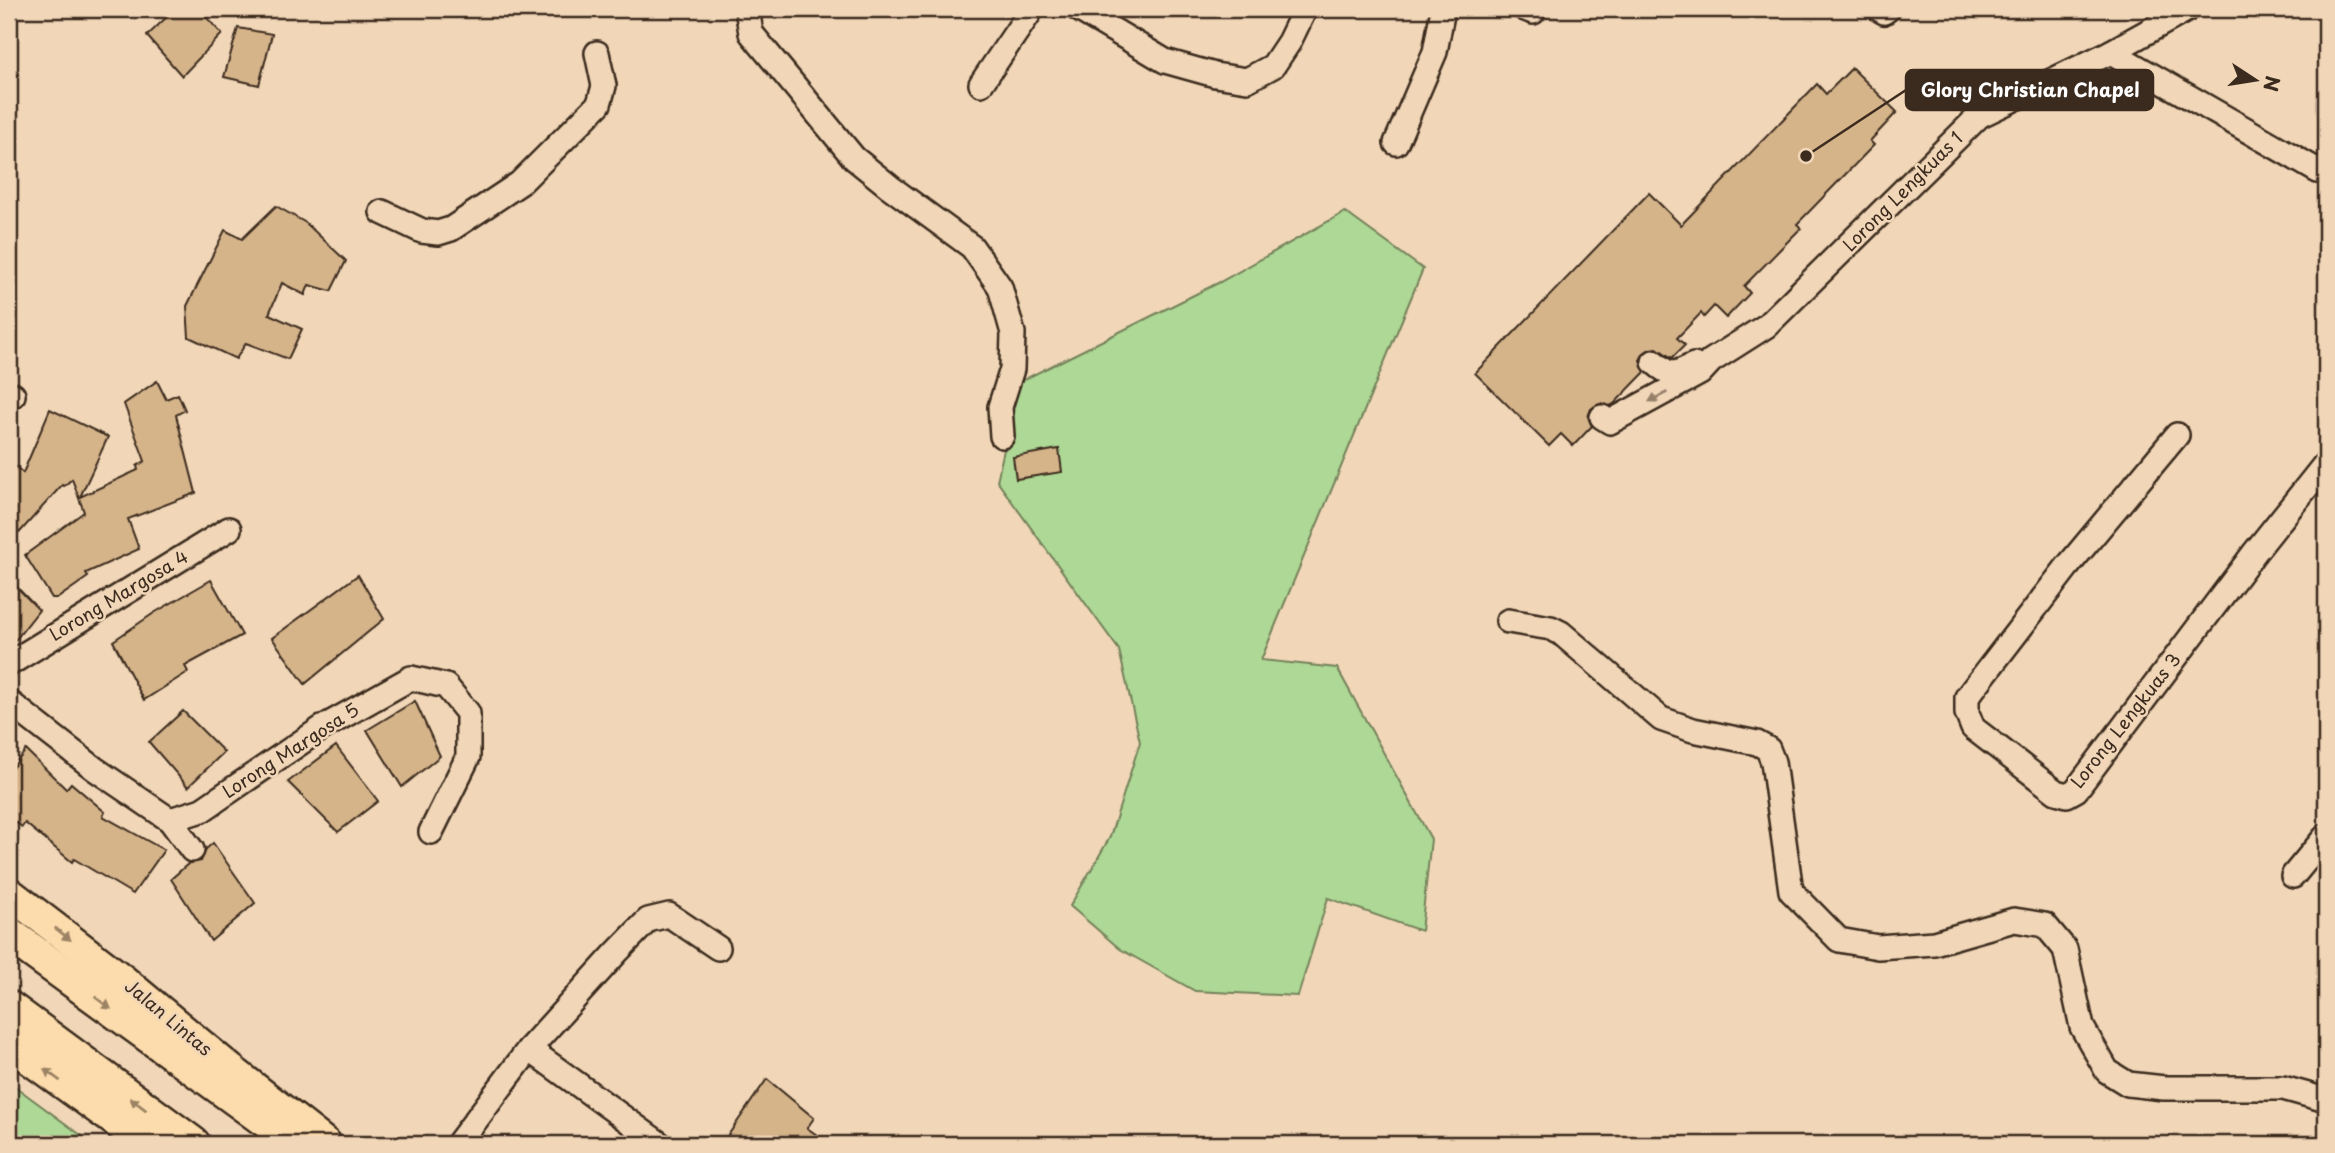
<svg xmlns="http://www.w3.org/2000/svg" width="2335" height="1153" viewBox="0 0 2335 1153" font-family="'Playpen Sans',sans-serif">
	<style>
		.green { fill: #add895; stroke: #74815a; stroke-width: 2 }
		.building { fill: #d5b48a; stroke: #3b2a1e; stroke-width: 2 }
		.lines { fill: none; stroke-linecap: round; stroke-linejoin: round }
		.minor-casing { stroke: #3b2a1e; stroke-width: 28 }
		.major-casing { stroke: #3b2a1e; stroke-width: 35 }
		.highway-casing { stroke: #3b2a1e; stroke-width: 38 }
		.minor { stroke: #f1d7b8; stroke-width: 23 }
		.major { stroke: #fcdcac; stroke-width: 30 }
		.highway { stroke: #fcdcac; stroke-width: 33 }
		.oneway { fill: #96806b }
		.oneway2 { fill: #9c8365 }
		.labels { text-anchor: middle; stroke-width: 5; stroke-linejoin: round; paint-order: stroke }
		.street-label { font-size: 18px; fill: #3b2a1e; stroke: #f1d7b8 }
		.leader { fill: none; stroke: #3b2a1e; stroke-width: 2.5 }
		.callout-dot { fill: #3b2a1e; stroke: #f1d7b8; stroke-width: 2.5 }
		.callout { fill: #3b2a1e; stroke: #3b2a1e; stroke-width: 2.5 }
		.callout-label { font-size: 19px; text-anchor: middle; font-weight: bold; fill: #fff }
	</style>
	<rect width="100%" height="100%" fill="#f1d7b8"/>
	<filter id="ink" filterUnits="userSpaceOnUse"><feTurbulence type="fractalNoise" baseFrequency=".0143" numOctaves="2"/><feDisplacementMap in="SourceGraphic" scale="14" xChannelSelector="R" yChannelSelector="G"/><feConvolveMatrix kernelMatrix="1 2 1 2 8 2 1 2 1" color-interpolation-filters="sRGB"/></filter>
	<g filter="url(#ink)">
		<g class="green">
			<polygon points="1345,212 1423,269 1261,660 1337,668 1431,839 1421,931 1328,898 1298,996 1195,991 1120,949 1070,906 1110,837 1140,742 1119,650 997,481 1019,382 1220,282"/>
			<polygon points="9,1082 93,1144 9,1144"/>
		</g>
		<g class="building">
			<polygon points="175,9 199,9 222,34 182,76 147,36"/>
			<polygon points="238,28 272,34 259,85 224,77"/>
			<polygon points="1852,68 1897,112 1870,141 1874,145 1797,224 1801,228 1744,286 1750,293 1726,318 1714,306 1704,317 1701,313 1677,338 1685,345 1672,358 1657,348 1650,349 1644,353 1640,360 1645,372 1614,404 1610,406 1602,403 1591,409 1588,417 1592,426 1573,446 1561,434 1549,446 1475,373 1649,193 1681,225 1817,84 1826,94"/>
			<polygon points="276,206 306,223 346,261 331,291 309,285 305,295 282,283 269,314 302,329 288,359 246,343 236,359 189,337 187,306 225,230 242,239"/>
			<polygon points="157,381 166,399 178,394 185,410 176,415 196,493 128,519 139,549 86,573 88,577 58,598 52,598 25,555 84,512 72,479 64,486 62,485 20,532 9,529 9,461 23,473 50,409 108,437 80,497 138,470 137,466 145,461 124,404"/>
			<polygon points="1059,449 1062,472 1016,479 1013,457"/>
			<polygon points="358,575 384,619 305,684 272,638"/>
			<polygon points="9,579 39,610 9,648"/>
			<polygon points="211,580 242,635 185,666 188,672 144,700 113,641 154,613"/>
			<polygon points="415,701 440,756 402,787 367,730"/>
			<polygon points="183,711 224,752 188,787 149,742"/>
			<polygon points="336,746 378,801 338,832 288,782"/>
			<polygon points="26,750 66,789 71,783 105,812 103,816 164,850 133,894 74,859 72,862 25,823 22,827 9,817 9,772"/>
			<polygon points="213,843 255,903 211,941 171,879 189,863 201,861 206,849"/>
			<polygon points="767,1079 814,1118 807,1128 830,1144 722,1144"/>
		</g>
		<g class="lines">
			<g class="minor-casing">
				<g id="minor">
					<polyline points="747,9 751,33 854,158 890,187 972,247 1000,287 1013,333 1012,369 1000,407 1002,436"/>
					<polyline points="1078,9 1165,61 1215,75 1247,80 1273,66 1289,42 1305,9"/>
					<polyline points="1525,9 1533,12"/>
					<polyline points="1879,9 1884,12 1888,9"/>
					<polyline points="2111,52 2318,171 2326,172"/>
					<polyline points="981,84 1032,9"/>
					<polyline points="1396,143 1435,52 1443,9"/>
					<polyline points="382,212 422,231 438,233 451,229 520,183 599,104 604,86 597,53"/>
					<path d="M1654 362C1672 378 1674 374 1694 365"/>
					<polyline points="9,397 13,395"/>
					<polyline points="1602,417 1610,422 1700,373 1711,361 1766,326 1979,116 2111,52 2188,9"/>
					<polyline points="2177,435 2067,567 1967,697 1967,713 1973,728 2056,792 2067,795 2076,790 2255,552 2326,463"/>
					<polyline points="1508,621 1551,628 1561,633 1661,719 1693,730 1757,743 1768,749 1773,762 1791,891 1839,940 1878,947 1934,943 2014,920 2045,925 2065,949 2082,1027 2107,1071 2128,1084 2164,1088 2283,1088 2326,1100"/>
					<polyline points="9,664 229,529"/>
					<polyline points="9,702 95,769 170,820 202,810 322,728 411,678 446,686 468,713 468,757 431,832"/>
					<polyline points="170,820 192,850"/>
					<polyline points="2293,876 2326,836"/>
					<polyline points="529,1049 616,953 648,920 669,915 718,948"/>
					<polyline points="458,1144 529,1049 660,1144"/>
				</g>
			</g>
			<g class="major-casing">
				<g id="major">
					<polyline points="9,893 124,981 230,1069 326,1144"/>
					<polyline points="9,1044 147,1144"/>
				</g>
			</g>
			<g class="highway-casing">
				<g id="highway">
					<polyline points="9,934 298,1144"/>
					<polyline points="9,1008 193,1144"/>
				</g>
			</g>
			<use href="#minor" class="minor"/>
			<use href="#major" class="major"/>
			<use href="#highway" class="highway"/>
		</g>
		<defs><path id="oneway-solid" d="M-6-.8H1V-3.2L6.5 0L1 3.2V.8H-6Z" transform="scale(1.75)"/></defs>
		<use class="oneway" href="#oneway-solid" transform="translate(1658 397) rotate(153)"/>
		<g class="oneway2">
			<use href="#oneway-solid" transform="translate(63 934) rotate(38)"/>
			<use href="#oneway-solid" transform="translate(103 1003) rotate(37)"/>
			<use href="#oneway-solid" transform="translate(52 1075) rotate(-144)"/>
			<use href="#oneway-solid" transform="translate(138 1104) rotate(-143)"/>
		</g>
	</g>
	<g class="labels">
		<g class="street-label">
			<text transform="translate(1903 192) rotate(-45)" y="6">Lorong Lengkuas 1</text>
			<text transform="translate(119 596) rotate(-31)" y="6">Lorong Margosa 4</text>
			<text transform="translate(2126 721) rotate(-52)" y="6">Lorong Lengkuas 3</text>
			<text transform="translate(291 751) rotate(-33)" y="6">Lorong Margosa 5</text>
			<text transform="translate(168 1018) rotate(40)" y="6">Jalan Lintas</text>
		</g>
	</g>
	<path class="leader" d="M1806 156L1906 90"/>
	<circle class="callout-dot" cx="1806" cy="156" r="7"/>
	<rect class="callout" x="1906" y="70" width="247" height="40" rx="7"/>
	<g class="callout-label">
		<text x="2030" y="97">Glory Christian Chapel</text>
	</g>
	<rect width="2335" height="1153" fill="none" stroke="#f1d7b8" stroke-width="35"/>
	<rect x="18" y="18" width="2300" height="1118" fill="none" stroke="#3b2a1e" stroke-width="2.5" filter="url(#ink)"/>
	<g transform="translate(2255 80) rotate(102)" stroke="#f1d7b8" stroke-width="5" paint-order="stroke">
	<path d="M0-5L12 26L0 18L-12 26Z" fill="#3b2a1e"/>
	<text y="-10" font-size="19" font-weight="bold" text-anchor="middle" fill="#3b2a1e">N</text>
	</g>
</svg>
